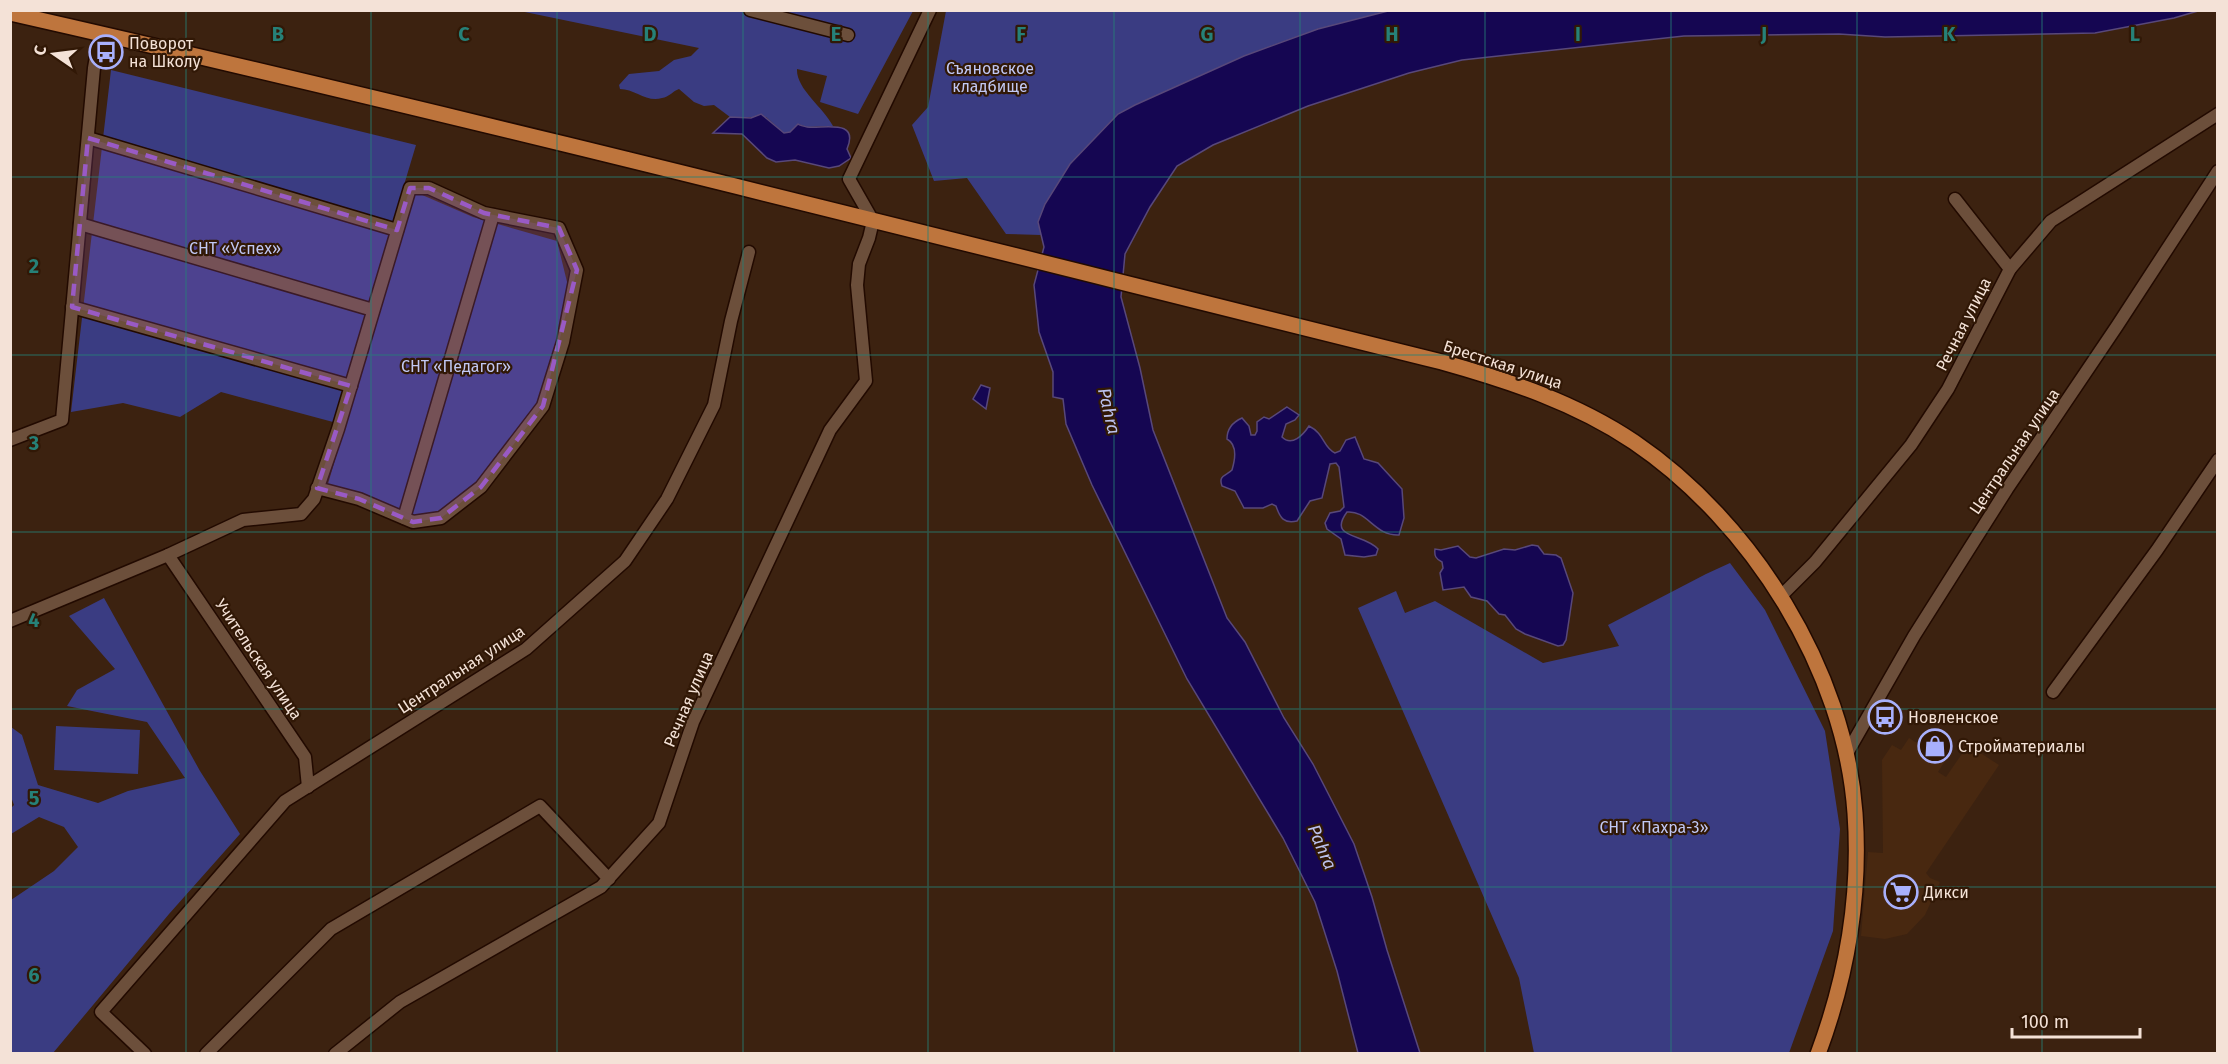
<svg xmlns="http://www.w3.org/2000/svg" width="2228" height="1064" viewBox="0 0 2228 1064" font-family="'Fira Sans',sans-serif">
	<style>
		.built { fill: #482810 }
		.green { fill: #3a3c82 }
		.water { fill: #150652; stroke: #58487a; stroke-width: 1.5 }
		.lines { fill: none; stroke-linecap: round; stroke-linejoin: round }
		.minor-casing { stroke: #220a00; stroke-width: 15 }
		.major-casing { stroke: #220a00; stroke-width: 18 }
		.minor { stroke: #6c4f3b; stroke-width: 12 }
		.major { stroke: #be753d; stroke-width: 15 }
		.marked { fill: #995ac5; fill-opacity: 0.2; stroke: #995ac5; stroke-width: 4.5; stroke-dasharray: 12 8; stroke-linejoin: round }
		.grid { fill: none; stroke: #268178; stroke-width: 1.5; stroke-opacity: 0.55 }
		.labels { text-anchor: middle; stroke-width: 4.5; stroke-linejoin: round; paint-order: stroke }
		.poi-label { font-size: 16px; fill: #f4e2d7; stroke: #311806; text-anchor: start }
		.park-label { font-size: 16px; fill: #c1c8f4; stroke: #311806 }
		.street-label { font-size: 16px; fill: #f4e2d7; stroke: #311806 }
		.water-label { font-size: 18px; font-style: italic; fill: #bbc1ed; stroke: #311806 }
		.grid-label { font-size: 20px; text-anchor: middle; font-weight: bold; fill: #268178; stroke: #311806; stroke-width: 4.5; stroke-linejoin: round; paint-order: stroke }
	</style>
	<rect width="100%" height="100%" fill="#3c2210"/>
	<polygon class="built" points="1909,738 1945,761 1938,772 1946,777 1968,745 1999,765 1926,873 1930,878 1940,882 1925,915 1907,934 1885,939 1861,936 1868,852 1883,853 1882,760 1892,745 1901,750"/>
	<g class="green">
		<path d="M520 11H913L858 114 820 102 827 76 797 69C796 89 823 107 833 126L807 127 798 124 790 132 784 133 766 117H730L714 105 704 106 694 102 679 89C673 91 669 97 662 98 647 103 635 89 620 89L619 85 629 74 659 71 674 60 691 56 699 48Z"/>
		<polygon points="946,11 1388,11 1318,29 1244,56 1118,114 1070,164 1045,204 1038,222 1041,235 1006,234 967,178 934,181 912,125 928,107"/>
		<polygon points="111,70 416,145 333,422 221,392 180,417 123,403 71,412"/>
		<polygon points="413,191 473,217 557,241 569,290 540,406 480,483 442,514 414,517 328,484"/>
		<polygon points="1730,563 1765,610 1825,731 1840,829 1833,931 1789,1053 1534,1053 1519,978 1358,608 1396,591 1405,613 1435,601 1543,663 1619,646 1608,625 1706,574"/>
		<polygon points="104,598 200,771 240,834 169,914 53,1053 11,1053 11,900 54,871 78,847 64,827 39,817 11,834 11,808 14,805 10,794 11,727 22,735 38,785 98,803 128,791 185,778 147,722 67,706 77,690 115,669 69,616"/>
		<polygon points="56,726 140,730 138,774 54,770"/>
	</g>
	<g class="water">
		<polygon points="1388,11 2198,11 2174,18 2095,33 1885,37 1839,34 1684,36 1462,60 1409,73 1308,106 1213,145 1177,166 1150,207 1125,254 1121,297 1140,368 1153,430 1227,618 1245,642 1284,718 1313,764 1354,844 1372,897 1387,950 1420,1053 1358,1053 1337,971 1315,902 1283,838 1187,679 1092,485 1066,424 1063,399 1053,397 1053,372 1039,332 1034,285 1044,247 1038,222 1045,204 1070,164 1118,114 1135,105 1244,56 1318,29"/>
		<path d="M761 114 784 133 790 132 798 124C799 125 806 127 807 127 823 129 860 118 847 149L851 158 839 166 829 168 795 160 776 162 767 158 742 134 713 133 730 117 751 118Z"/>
		<polygon points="981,385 990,388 986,409 973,399"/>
		<path d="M1287 407 1299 415 1295 420 1286 424 1282 437C1292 447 1303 435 1309 426 1325 434 1323 448 1335 453L1340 451 1346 440 1355 437 1364 459 1378 463 1402 489 1404 518 1399 535C1374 536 1368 510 1347 512 1327 539 1364 533 1378 549L1376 555 1364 557 1345 555 1341 539 1327 529 1325 523 1330 513 1340 511 1344 507 1339 467 1336 463 1330 464 1322 498 1310 501 1297 521C1284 524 1280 518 1276 506L1272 504 1263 508H1244L1235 491 1222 486C1218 475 1226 476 1232 470 1235 460 1238 445 1227 439 1227 429 1233 422 1242 418L1249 426 1251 435H1255L1257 431V422L1264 417 1269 419Z"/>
		<path d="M1532 545 1538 546 1544 554 1556 555 1561 558 1573 593 1566 640 1563 645 1558 646 1525 634 1516 629 1505 615 1499 614 1487 601 1471 597 1464 587 1443 590 1440 573 1443 568 1442 562C1436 559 1434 556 1435 549L1441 550 1458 546 1470 557 1476 558 1504 549 1515 550Z"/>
	</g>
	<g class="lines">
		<g class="minor-casing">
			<g id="minor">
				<polyline points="750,10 848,35"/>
				<polyline points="88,138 397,230"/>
				<polyline points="1955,199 2010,269"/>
				<polyline points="80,224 373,310"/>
				<polyline points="72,307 351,386"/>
				<polyline points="10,440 62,420 94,68 100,33"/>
				<polyline points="404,518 493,215"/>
				<polyline points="168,555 305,757 308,787"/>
				<polyline points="1781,596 1815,562 1911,445 1948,389 2010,269 2051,221 2218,114"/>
				<polyline points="10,621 168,555 243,520 301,514 314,499 338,429 410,188 429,188 484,213 559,228 577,270 563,342 543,406 481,487 441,518 413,522 359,499 317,488"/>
				<polyline points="2053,692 2157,550 2218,460"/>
				<polyline points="1846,755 1914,636 2007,489 2117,326 2218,171"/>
				<polyline points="145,1054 101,1012 285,801 526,649 625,561 667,499 714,405 731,321 749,252"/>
				<polyline points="206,1054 331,929 540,806 609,879"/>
				<polyline points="335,1054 400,1002 601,887 659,823 693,722 830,430 866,381 857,285 859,264 869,238 873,221 849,179 930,10"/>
			</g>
		</g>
		<g class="major-casing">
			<path id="major" d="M10 13C490 122 966 244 1442 362 1510 381 1576 403 1634 442 1752 522 1845 670 1855 813 1861 896 1847 976 1818 1054"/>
		</g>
		<use href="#minor" class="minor"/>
		<use href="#major" class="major"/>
	</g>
	<path class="marked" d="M88 138 397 230 410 188H429L484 213 559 228 577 270 543 406 481 487 441 518 413 522 359 499 317 488 351 386 72 307Z"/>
	<path class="grid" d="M186 10V1054M371 10V1054M557 10V1054M743 10V1054M928 10V1054M1114 10V1054M1300 10V1054M1485 10V1054M1671 10V1054M1857 10V1054M2042 10V1054M10 177H2218M10 355H2218M10 532H2218M10 709H2218M10 887H2218"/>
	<defs>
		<g id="bus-ring" transform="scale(1.725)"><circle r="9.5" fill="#311806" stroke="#a8b0fc" stroke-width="1.5"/><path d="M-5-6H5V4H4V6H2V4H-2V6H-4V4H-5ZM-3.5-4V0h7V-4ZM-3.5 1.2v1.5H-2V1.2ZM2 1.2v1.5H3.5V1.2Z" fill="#a8b0fc"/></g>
		<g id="shop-ring" transform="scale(1.725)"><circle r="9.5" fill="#311806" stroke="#a8b0fc" stroke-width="1.5"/><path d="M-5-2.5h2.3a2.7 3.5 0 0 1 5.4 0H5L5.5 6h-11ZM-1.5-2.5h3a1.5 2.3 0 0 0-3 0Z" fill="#a8b0fc"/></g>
		<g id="supermarket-ring" transform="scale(1.725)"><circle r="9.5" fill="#311806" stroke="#a8b0fc" stroke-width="1.5"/><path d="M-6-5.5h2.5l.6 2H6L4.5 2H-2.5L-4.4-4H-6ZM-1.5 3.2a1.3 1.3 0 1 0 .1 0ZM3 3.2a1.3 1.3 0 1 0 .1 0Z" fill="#a8b0fc"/></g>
	</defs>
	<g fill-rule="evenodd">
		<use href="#bus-ring" x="106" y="52"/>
		<use href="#bus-ring" x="1885" y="717"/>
		<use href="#shop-ring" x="1935" y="746"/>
		<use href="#supermarket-ring" x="1901" y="892"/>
	</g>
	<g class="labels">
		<g class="poi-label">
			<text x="129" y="49">Поворот<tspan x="129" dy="18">на Школу</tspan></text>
			<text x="1908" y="723">Новленское</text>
			<text x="1958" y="752">Стройматериалы</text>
			<text x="1924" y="898">Дикси</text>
		</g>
		<g class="park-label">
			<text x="990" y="74">Съяновское<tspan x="990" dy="18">кладбище</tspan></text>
			<text x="235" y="254">СНТ «Успех»</text>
			<text x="456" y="372">СНТ «Педагог»</text>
			<text x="1654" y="833">СНТ «Пахра-3»</text>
		</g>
		<g class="street-label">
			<text transform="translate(1963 324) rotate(-63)" y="6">Речная улица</text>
			<text transform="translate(1503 364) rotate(18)" y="6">Брестская улица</text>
			<text transform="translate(2014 451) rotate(-56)" y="6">Центральная улица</text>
			<text transform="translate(259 659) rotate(56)" y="6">Учительская улица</text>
			<text transform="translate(461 669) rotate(-33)" y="6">Центральная улица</text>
			<text transform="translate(688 699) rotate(-67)" y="6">Речная улица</text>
		</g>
		<g class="water-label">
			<text transform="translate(1109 411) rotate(77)" y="6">Pahra</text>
			<text transform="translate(1322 847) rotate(67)" y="6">Pahra</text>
		</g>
	</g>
	<g class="grid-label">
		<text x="278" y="41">B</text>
		<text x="464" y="41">C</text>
		<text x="650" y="41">D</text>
		<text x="836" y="41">E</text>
		<text x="1021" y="41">F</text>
		<text x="1207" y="41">G</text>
		<text x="1392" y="41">H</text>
		<text x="1578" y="41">I</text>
		<text x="1764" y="41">J</text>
		<text x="1949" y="41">K</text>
		<text x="2135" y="41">L</text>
		<text x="34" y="273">2</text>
		<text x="34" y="450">3</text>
		<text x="34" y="627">4</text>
		<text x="34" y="805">5</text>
		<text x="34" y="982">6</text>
	</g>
	<rect width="2228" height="1064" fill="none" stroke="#f4e2d7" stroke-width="24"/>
	<g transform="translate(54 54) rotate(284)" stroke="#311806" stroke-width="4.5" paint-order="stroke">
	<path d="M0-4.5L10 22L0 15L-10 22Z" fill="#f4e2d7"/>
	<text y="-9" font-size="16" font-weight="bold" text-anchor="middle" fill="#f4e2d7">С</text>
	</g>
	<path d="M2012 1028v9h128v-9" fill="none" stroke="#f4e2d7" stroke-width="3"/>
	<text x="2021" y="1028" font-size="18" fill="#f4e2d7" stroke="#311806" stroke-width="4.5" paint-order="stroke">100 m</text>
</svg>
